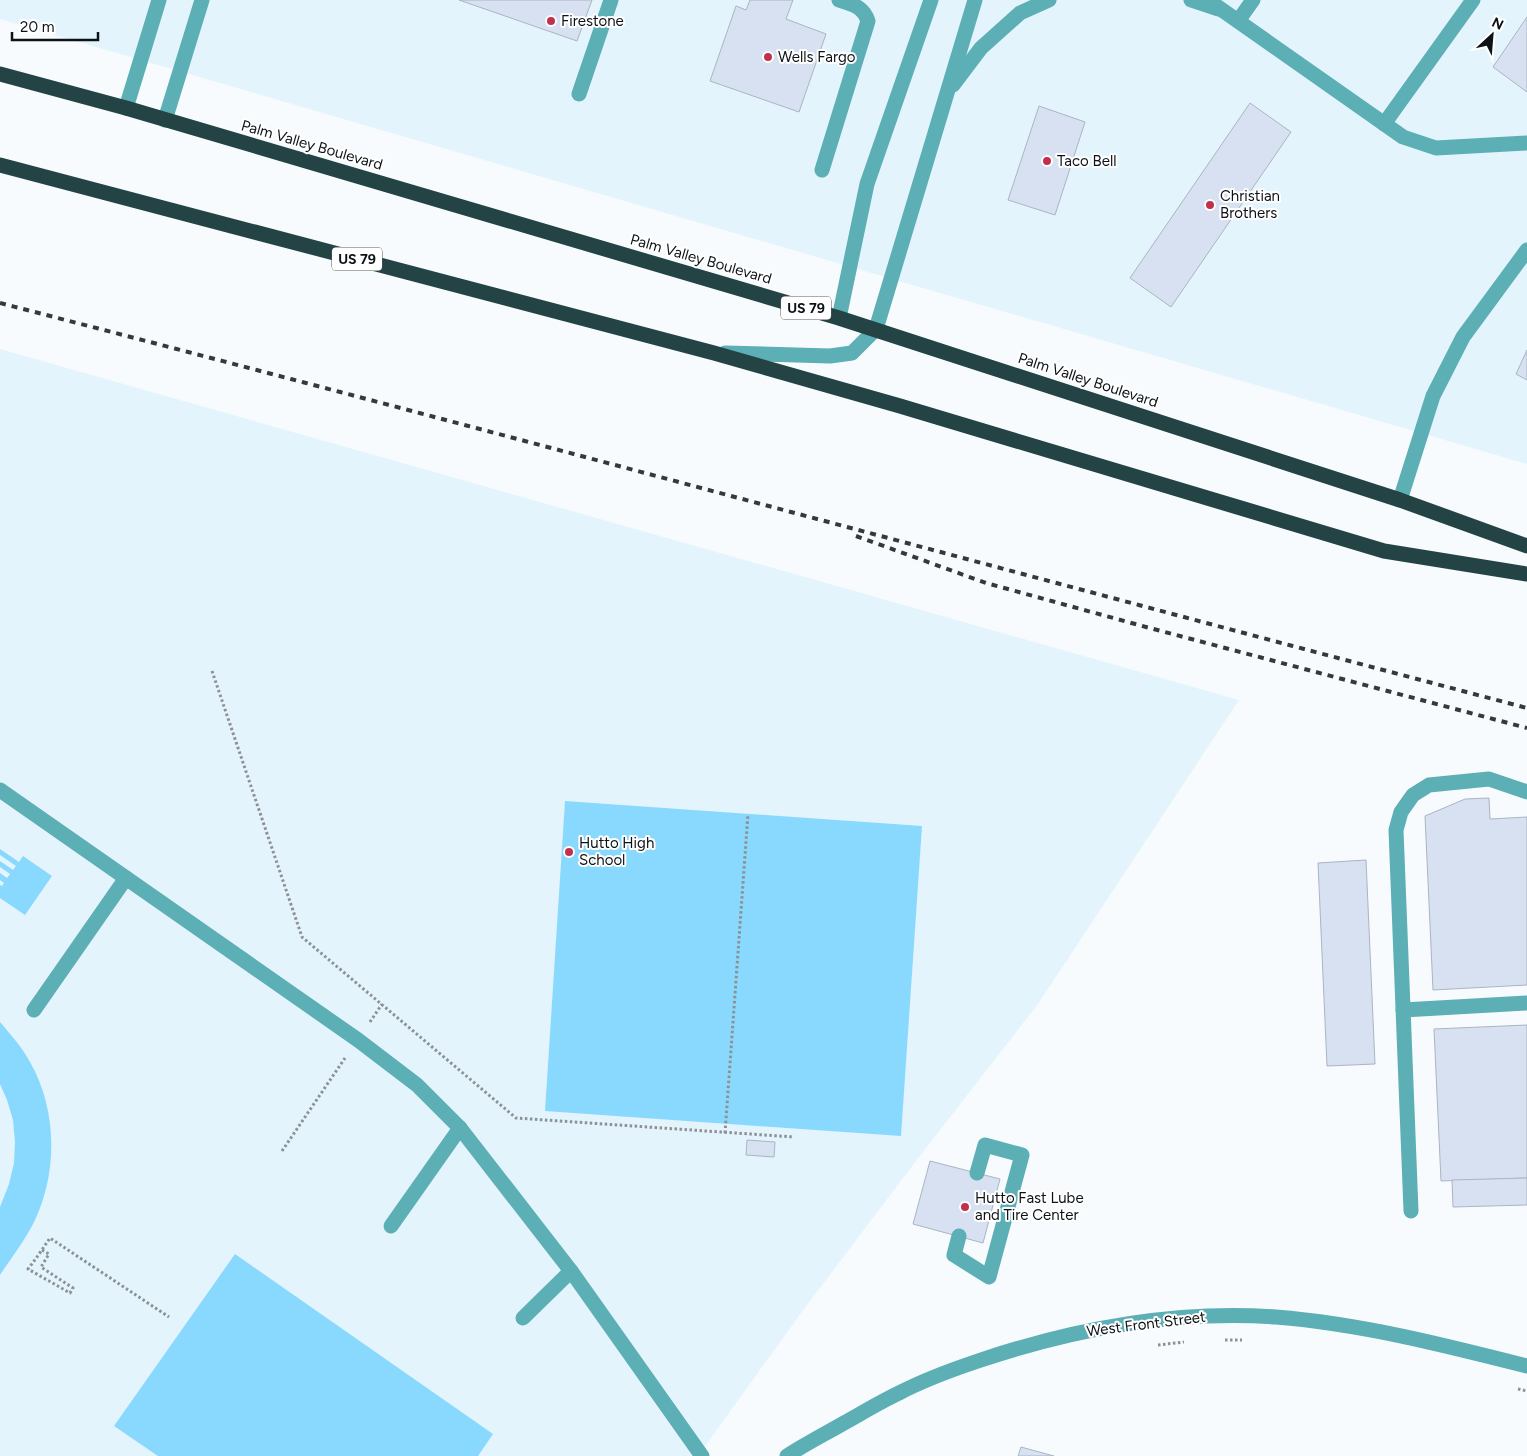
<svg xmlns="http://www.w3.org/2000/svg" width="1527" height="1456" viewBox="0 0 1527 1456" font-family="Figtree,sans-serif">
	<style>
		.built { fill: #e4f4fc }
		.green { fill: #89d9ff }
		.building { fill: #d7e1f1; stroke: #aab4c3 }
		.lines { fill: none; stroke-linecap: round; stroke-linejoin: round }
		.path { stroke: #8c9194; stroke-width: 3; stroke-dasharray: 2.5 2.5; stroke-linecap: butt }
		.minor { stroke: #5cafb4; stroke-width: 15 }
		.highway { stroke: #244345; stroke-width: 15 }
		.rail { stroke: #34393d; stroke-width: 4; stroke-dasharray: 6 6; stroke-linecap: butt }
		.poi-dot { fill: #c2314b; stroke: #fff; stroke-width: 2 }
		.labels { text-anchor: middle; stroke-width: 4; stroke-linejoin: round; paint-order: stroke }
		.shield { fill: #fff; stroke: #55595c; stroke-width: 1 }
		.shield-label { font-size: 14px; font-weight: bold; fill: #0c1216 }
		.poi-label { font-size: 15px; fill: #0c1216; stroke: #fff; text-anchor: start }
		.street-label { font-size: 15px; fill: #0c1216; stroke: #fff }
	</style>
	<rect width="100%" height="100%" fill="#f7fbfd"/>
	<g class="built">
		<polygon points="0,0 1527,0 1527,464 0,19"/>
		<polygon points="0,349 1239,700 1038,1004 919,1157 801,1313 698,1456 0,1456"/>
	</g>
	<g class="green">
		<polygon points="565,801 922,826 901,1136 545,1111"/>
		<polygon points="0,849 19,862 23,856 52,876 25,915 0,898 0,885 2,886 4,883 0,880 0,873 7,878 10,874 0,867 0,861 13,870 16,866 0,855"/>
		<path d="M0 1022C11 1035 22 1047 30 1062 57 1109 58 1171 35 1220 26 1239 12 1257 0 1275V1207L9 1184 14 1163 15 1142 13 1120 7 1100 0 1084Z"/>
		<polygon points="235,1254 493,1434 478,1456 158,1456 114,1426"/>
	</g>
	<g class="building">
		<polygon points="459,0 592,0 577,41"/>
		<polygon points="750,0 793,0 786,19 826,34 799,112 710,81 736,6 746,10"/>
		<polygon points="1527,17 1527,92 1493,67"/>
		<polygon points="1250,103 1291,132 1171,307 1130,278"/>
		<polygon points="1039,106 1085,122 1055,215 1008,200"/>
		<polygon points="1527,350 1527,380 1516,374"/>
		<polygon points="1489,798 1490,819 1527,817 1527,985 1433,990 1425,816 1465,799"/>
		<polygon points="1366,860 1375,1064 1327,1066 1318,863"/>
		<polygon points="1527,1025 1527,1178 1441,1181 1434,1029"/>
		<polygon points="747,1140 775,1142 774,1157 746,1155"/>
		<polygon points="930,1161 1000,1179 983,1243 913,1224"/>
		<polygon points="1527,1178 1527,1205 1453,1207 1452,1180"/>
		<polygon points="1021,1447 1054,1456 1018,1456"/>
	</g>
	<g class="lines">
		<g class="path">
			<polyline points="212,671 302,937 516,1118 794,1137"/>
			<polyline points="370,1022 382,1004"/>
			<polyline points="725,1133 748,814"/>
			<polyline points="282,1151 345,1058"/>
			<path d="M42 1250 49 1254 41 1267 73 1288 70 1293 28 1269C36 1259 43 1248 50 1238L169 1317"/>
			<polyline points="1225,1340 1242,1340"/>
			<polyline points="1158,1345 1184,1342"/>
			<polyline points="1518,1389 1527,1391"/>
		</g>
		<g class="minor">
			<polyline points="1191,0 1218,9"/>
			<polyline points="1208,0 1403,137 1436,148 1527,143"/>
			<polyline points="1238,21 1253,0"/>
			<polyline points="953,85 981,48 1020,13 1049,0"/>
			<polyline points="579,94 611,0"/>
			<polyline points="126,108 159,0"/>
			<polyline points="165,120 202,0"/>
			<polyline points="1384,124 1473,0"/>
			<path d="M822 170 868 21C863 6 853 5 839 0"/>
			<polyline points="839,318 867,184 931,0"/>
			<polyline points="725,353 830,356 852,353 876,329 975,0"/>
			<polyline points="1400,500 1433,396 1463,337 1527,250"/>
			<polyline points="0,790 358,1040 417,1085 460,1128 571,1271 702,1456"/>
			<polyline points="34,1010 126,878"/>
			<polyline points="1403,1010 1527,1003"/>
			<polyline points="1411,1211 1396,830 1401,812 1413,795 1429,785 1489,779 1527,792"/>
			<polyline points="391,1226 460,1128"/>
			<polyline points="959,1236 954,1255 989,1277 1022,1155 985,1145 977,1173"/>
			<polyline points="523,1318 571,1271"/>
			<path d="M787 1456C805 1444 825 1434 844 1423 862 1413 880 1402 899 1393 924 1380 951 1370 978 1361 1073 1329 1175 1310 1276 1317 1362 1324 1444 1345 1527 1366"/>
		</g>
		<g class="highway">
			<polyline points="0,74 126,108 839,318 1400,500 1527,546"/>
			<polyline points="0,165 714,353 900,406 1384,551 1527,574"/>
		</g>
		<g class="rail">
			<path d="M0 303C510 435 1018 574 1527 708"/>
			<polyline points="856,536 986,583 1146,627 1527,728"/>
		</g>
	</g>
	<g class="poi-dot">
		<circle cx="551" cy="21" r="5"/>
		<circle cx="768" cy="57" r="5"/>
		<circle cx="1047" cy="161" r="5"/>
		<circle cx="1210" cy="205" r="5"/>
		<circle cx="569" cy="852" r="5"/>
		<circle cx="965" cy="1207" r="5"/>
	</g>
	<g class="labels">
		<g class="shield">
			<rect x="332" y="247.5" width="50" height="23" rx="4"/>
			<rect x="781" y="296.5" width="50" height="23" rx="4"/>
		</g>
		<g class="shield-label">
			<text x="357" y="264">US 79</text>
			<text x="806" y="313">US 79</text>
		</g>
		<g class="poi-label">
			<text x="561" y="26">Firestone</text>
			<text x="778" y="62">Wells Fargo</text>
			<text x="1057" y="166">Taco Bell</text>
			<text x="1220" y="201">Christian<tspan x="1220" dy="17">Brothers</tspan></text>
			<text x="579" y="848">Hutto High<tspan x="579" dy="17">School</tspan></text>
			<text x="975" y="1203">Hutto Fast Lube<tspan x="975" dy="17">and Tire Center</tspan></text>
		</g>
		<g class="street-label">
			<text transform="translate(312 145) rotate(16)" y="5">Palm Valley Boulevard</text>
			<text transform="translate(701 259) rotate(16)" y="5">Palm Valley Boulevard</text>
			<text transform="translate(1088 380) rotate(18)" y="5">Palm Valley Boulevard</text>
			<text transform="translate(1146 1324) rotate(-7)" y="5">West Front Street</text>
		</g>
	</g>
	<g transform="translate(1492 35) rotate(26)" stroke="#ffffff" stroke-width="4" paint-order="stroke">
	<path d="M0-4L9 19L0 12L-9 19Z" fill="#0c1216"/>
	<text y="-8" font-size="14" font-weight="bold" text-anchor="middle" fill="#0c1216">N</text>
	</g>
	<path d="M12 32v8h86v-8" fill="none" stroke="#0c1216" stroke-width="2.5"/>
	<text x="20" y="32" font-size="15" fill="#0c1216" stroke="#ffffff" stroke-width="4" paint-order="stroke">20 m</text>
</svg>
